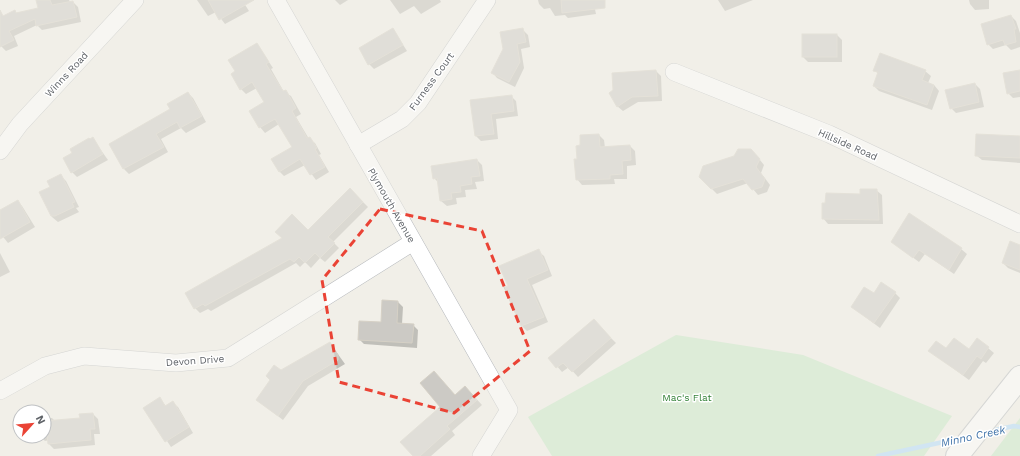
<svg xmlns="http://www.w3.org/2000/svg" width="1020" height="456" viewBox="0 0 1020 456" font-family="'Work Sans',sans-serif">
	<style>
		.green { fill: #c5e8c5 }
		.shadow { fill: #0003 }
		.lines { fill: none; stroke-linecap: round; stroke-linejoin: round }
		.stream { stroke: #aadaff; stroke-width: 4.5 }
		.building { fill: #cccac5; stroke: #d6d1c6 }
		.minor-casing { stroke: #b5b8bc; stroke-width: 18 }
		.secondary-casing { stroke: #b6babf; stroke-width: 24 }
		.minor { stroke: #fff; stroke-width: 17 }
		.secondary { stroke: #fff; stroke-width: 22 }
		.marked { fill: none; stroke: #ea4335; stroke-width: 3; stroke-dasharray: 8 5; stroke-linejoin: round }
		.labels { text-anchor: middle; stroke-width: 3; stroke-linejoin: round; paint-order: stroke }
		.street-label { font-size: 10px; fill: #5f6368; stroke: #fff }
		.park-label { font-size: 10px; fill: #348238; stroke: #fff }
		.water-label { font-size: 11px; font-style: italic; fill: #4174aa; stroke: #fff }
	</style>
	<rect width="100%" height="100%" fill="#f1efe8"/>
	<g class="green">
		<polygon points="676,335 803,355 952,416 924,456 552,456 528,417"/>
		<polygon points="1020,418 1020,456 991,456"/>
	</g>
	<g class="shadow">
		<polygon points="37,0 69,0 70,2 73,2 78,7 81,22 42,30 37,25 14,36 18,46 6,51 0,45 0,18 15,12 17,13 39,9"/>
		<polygon points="197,0 242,0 249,11 225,24 216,12 208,16"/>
		<polygon points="335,0 348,0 340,5"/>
		<polygon points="390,0 440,0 441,2 421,14 414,6 400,14"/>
		<polygon points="538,0 593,0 596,14 568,18 565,15 555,16 550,8 544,9 539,4"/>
		<polygon points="718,0 753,0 725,11"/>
		<polygon points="969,0 989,0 989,9 975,10 970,4"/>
		<polygon points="1011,16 1016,21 1020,33 1020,47 1011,50 1006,45 993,49 988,44"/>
		<polygon points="393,29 407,51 374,69 369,64"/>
		<polygon points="523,30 528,35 530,47 521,49 524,68 515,87 497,78 492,72"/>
		<polygon points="837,35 842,40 842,62 808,62 803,57"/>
		<polygon points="257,44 273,68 271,69 284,92 291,96 301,114 296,117 309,139 315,143 321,154 319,155 329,172 316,180 305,165 284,176 279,171 293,148 279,124 265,133 260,127 266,102 257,88 246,94 241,89 236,72"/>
		<polygon points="875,70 925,71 931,76 928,83 934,85 939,91 932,110 879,91 874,86 878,74"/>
		<polygon points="656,71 661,76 662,101 638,102 623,111 617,106"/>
		<polygon points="1020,71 1020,97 1013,98 1008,93"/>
		<polygon points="975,84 980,89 984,107 956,113 951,108"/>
		<polygon points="188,93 193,98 206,122 186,133 181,128 161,139 168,152 129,174 124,169 110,144 171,110"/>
		<polygon points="511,96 516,101 518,116 496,119 498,139 481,141 476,136 471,100"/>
		<polygon points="599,135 604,140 605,148 630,146 635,151 636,165 627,166 627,179 614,179 615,184 582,185 577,179 578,160"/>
		<polygon points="1020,137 1020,163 982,160 976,155"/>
		<polygon points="93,139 108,160 77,177 72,172 73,153"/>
		<polygon points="756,155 764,165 761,173 770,185 767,192 758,195 748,183 717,194 700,177 734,157"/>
		<polygon points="477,160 482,165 484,181 475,182 477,189 465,190 466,197 456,198 457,204 447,206 441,201 439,183 434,178"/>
		<polygon points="61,176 66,181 79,207 76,208 79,212 58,222 52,217 40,193 51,187"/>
		<polygon points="350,189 368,207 333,242 339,248 325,262 320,258 311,268 305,262 300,267 296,263 211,311 208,309 200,313 195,308 308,232"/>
		<polygon points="876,190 882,195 883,224 828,224 823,218 861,195"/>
		<polygon points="17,201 22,206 35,227 8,243 0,233 0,211"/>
		<polygon points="892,242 961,249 967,254 954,274 925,254 919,262"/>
		<polygon points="1020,246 1020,273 1008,268 1003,263"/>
		<polygon points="538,251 544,256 552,276 532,285 548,322 527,331 522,326 506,288 509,286"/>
		<polygon points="0,253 10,272 0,277"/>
		<polygon points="895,293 900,298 880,328 852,307 874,294"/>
		<polygon points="398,302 403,307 402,324 413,325 418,330 417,348 364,344 359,339 382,323"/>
		<polygon points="593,320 616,343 578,377 569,367 562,372 550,358"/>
		<polygon points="977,339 994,353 986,363 983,361 969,380 930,351 969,350"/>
		<polygon points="330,343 345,364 308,386 283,420 257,400 281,371"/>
		<polygon points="470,392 482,405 452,431 455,435 431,456 414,456 455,396"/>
		<polygon points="160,399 166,406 172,402 178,407 193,433 171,447 145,408"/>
		<polygon points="93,414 98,419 100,434 94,434 95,445 54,449 49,444 49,440 45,441 40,436 44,436 44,418 52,418 55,421 81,419"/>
	</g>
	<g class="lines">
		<g class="stream">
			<polyline points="986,432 1014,426 1020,427"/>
			<polyline points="878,456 962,438"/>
		</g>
	</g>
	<g class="building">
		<polygon points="36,0 50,0 52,5 73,1 77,17 36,26 35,19 9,31 14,40 0,47 0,10 3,16 15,10 16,13 38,8"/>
		<polygon points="208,0 254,0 219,20"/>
		<polygon points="561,0 605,0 605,8 562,13"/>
		<polygon points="1011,15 1016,29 1014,29 1016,42 1005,45 1003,40 987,45 981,24"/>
		<polygon points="393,28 403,45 368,65 359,48"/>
		<polygon points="523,28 526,42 517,44 520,62 509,82 491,73 503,49 500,32"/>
		<rect x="802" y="34" width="35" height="23"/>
		<polygon points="257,43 269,62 266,64 283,91 286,90 296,108 292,111 307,138 310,137 317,148 315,149 325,167 310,175 300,159 279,172 271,159 292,147 275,119 259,128 249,111 264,102 252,82 240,90 231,74 235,71 228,60"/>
		<polygon points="880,53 926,70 922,80 934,85 927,105 873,86 878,72 873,71"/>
		<polygon points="656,70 658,96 632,97 617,107 609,93 613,90 612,73"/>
		<polygon points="1020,70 1020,91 1007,94 1003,73"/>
		<polygon points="975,83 979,102 950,109 945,90"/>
		<polygon points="188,92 202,116 180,128 177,122 156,134 164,147 123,169 109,144 170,109 167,104"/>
		<polygon points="512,95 514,111 491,114 494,134 475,136 470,100"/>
		<polygon points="599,134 600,147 630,145 631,160 622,161 623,174 610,175 610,179 576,180 574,159 577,159 576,146 580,145 580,135"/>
		<polygon points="976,134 1020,136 1020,158 975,156"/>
		<polygon points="93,137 103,154 71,173 63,158 72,153 70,149 89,138 90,139"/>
		<polygon points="738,149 751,149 760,159 756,167 765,179 762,187 752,190 743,179 711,189 699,177 703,166 734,156"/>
		<polygon points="477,159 480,176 471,177 472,184 460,186 461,192 451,193 452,199 440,201 437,178 433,179 431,166"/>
		<polygon points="61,174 75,202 72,203 74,207 55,216 51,216 39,192 50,187 47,181"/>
		<polygon points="350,188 363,202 328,237 335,243 320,258 315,253 305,263 299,257 294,262 290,259 205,306 203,304 194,309 185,293 282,238 275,232 292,214 308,230"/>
		<polygon points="860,189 877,189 879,220 822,219 822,203 825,203 826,193 860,194"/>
		<polygon points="18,200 30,222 0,239 0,210"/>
		<polygon points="909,213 962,248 949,270 919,250 913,258 891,242"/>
		<polygon points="1010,241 1020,245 1020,270 1002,263"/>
		<polygon points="539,249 548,270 527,279 544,317 521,326 504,287 508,286 499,266"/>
		<polygon points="881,282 896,292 874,323 851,307 864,287 874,293"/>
		<polygon points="382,300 398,301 397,323 414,324 412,343 358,340 359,321 381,322"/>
		<polygon points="594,319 611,338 572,372 563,363 556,368 548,358"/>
		<polygon points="954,338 969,349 977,338 989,347 981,359 977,356 963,375 928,351 936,341 946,348"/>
		<polygon points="330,342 338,355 338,360 303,381 278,416 256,400 270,380 266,376 274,365 281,370"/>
		<polygon points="434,371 455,395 465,386 477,400 447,426 450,429 420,456 413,456 400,442 440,407 420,383"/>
		<polygon points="160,397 165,406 173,401 189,427 165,442 143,408"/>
		<polygon points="93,413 95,429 90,429 91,440 48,444 47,435 44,435 44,421 80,418 79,414"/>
	</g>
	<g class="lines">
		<g class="minor-casing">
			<g id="minor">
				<polyline points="276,0 509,410 481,456"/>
				<polyline points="674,72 829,134 1020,224"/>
				<polyline points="358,145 402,119 418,103 487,0"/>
				<polyline points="0,151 20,124 135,0"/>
				<polyline points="0,391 45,366 84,356 176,363 228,358 413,242"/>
			</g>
		</g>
		<g class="secondary-casing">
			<polyline id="secondary" points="957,456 1020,377"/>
		</g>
		<use href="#minor" class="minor"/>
		<use href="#secondary" class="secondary"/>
	</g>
	<path d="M0 0H1020V456H0ZM380 209 482 231 530 351 454 413 339 382 322 280Z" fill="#f1efe8" fill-opacity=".55" fill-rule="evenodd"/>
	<path class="marked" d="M380 209 482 231 530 351 454 413 339 382 322 280Z"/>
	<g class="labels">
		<g class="street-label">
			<text transform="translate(66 74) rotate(-47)" y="4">Winns Road</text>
			<text transform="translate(431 81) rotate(-54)" y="4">Furness Court</text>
			<text transform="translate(848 144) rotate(24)" y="4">Hillside Road</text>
			<text transform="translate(392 205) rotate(60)" y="4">Plymouth Avenue</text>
			<text transform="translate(195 360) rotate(-4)" y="4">Devon Drive</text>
		</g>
		<g class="park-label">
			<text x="687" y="401">Mac's Flat</text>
		</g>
		<g class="water-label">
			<text transform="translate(973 436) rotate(-12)" y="4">Minno Creek</text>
		</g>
	</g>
	<g transform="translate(32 424) rotate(63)"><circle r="19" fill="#ffffff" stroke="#bfc1c3"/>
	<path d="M0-3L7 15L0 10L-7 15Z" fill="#ea4335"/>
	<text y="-6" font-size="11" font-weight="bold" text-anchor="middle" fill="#5f6368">N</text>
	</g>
</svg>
